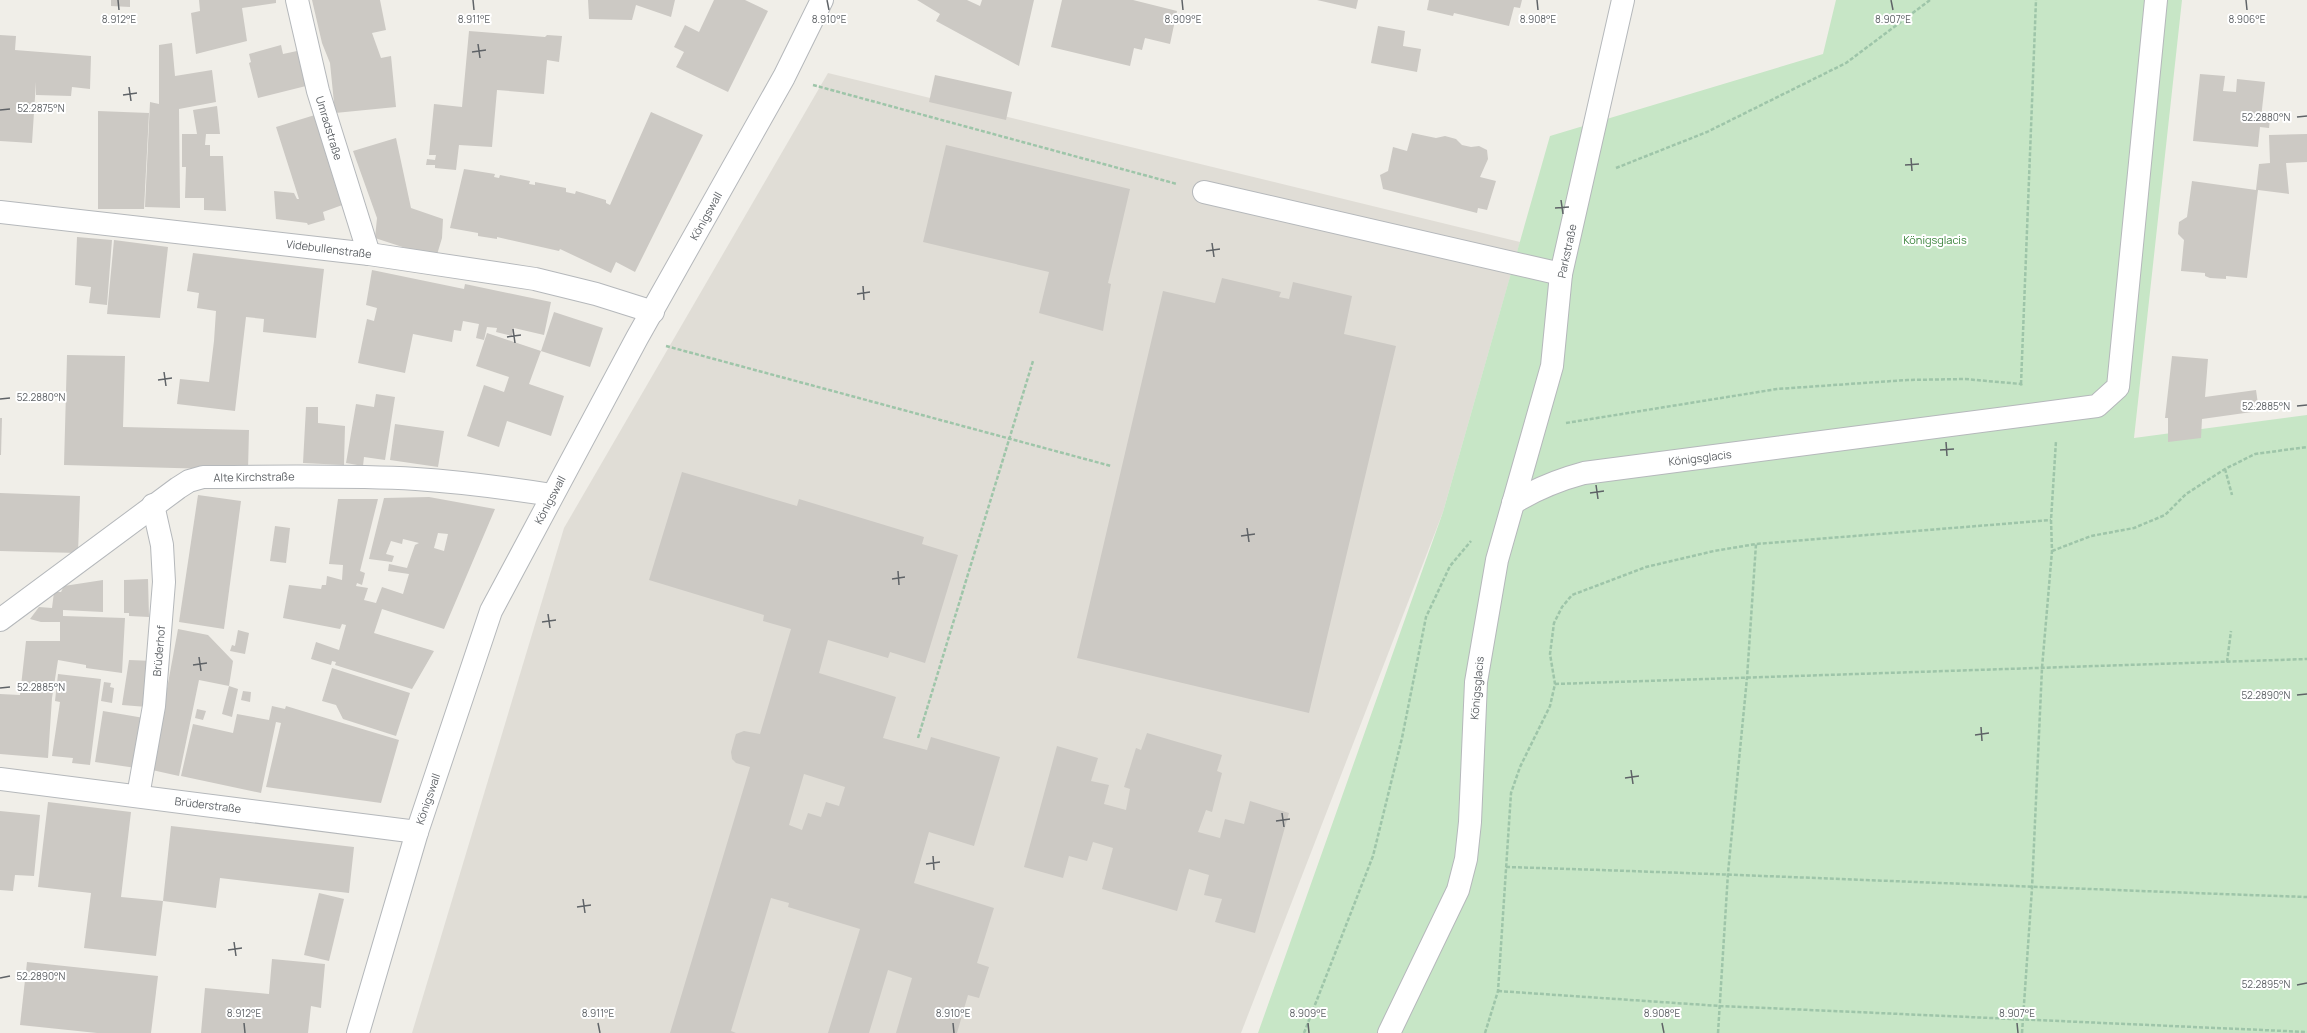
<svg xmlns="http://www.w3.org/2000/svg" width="2307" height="1033" viewBox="0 0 2307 1033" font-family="Manrope,sans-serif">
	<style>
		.education { fill: #e0ddd6 }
		.green { fill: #c7e6c6 }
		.building { fill: #ccc9c4; fill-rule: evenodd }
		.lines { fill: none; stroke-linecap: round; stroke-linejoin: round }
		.minor-casing { stroke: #b5b8bb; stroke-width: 24 }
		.path { stroke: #9ec5a9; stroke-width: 2.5; stroke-dasharray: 4 2; stroke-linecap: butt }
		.minor { stroke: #fff; stroke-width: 22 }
		.ticks { fill: none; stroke: #5f6367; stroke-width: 1.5 }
		.labels { text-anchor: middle; stroke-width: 4; stroke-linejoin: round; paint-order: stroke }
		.street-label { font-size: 11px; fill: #5f6367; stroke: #fff }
		.park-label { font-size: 11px; fill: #3a843b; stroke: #fff }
		.ticks-label { font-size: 10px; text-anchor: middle; fill: #5f6367; stroke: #fff; stroke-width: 4; stroke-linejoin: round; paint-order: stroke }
	</style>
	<rect width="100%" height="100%" fill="#f0eee8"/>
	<polygon class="education" points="828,73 1520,242 1443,512 1241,1033 412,1033 564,528"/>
	<polygon class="green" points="1836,0 2182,0 2134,438 2307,415 2307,1033 1258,1033 1443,512 1550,136 1823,54"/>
	<g class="building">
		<polygon points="111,0 130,0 130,7 111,6"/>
		<polygon points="199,0 276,0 276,3 242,8 247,41 196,54 191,13 200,11"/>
		<polygon points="312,0 380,0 386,30 372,33 381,58 391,56 396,107 335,113 330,63 322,43"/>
		<polygon points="588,0 675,0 671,17 636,5 632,20 589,19"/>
		<polygon points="714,0 745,0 768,11 728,92 676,67 684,52 674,47 685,25 699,32"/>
		<polygon points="917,0 967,0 980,6 982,0 1034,0 1019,66 936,21 940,14"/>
		<polygon points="1062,0 1133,0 1177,11 1170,44 1145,38 1142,50 1134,48 1130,66 1051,47"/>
		<polygon points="1317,0 1358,0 1356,9"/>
		<polygon points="1429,0 1522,0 1520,8 1514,7 1509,26 1454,13 1453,16 1427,10"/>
		<polygon points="1378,26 1405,31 1403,46 1421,49 1417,72 1371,63"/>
		<polygon points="469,31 545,37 547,35 562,36 559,62 547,60 544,94 497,90 492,147 459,145 456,170 435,168 435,165 426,165 427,159 435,160 436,155 429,155 434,104 462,107"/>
		<polygon points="0,35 16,36 15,50 91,56 90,89 72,87 71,96 36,95 36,82 32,143 0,141"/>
		<polygon points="172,43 175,76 212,70 216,102 179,109 180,208 145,207 150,102 159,104 159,45"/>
		<polygon points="281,45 283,54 297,51 306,86 258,98 249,63 251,62 249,54"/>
		<polygon points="2200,74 2225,76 2223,91 2236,92 2237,79 2265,82 2261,118 2270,119 2269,128 2260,127 2258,147 2193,141"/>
		<polygon points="935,75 1012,92 1006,120 929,102"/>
		<polygon points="217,106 220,134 206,134 205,145 210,145 210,156 223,156 226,211 204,210 204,198 185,198 186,167 182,167 182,134 197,134 193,110"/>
		<polygon points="98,111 149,113 144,209 98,209"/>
		<polygon points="651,112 703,135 635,272 616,262 611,273 560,249 559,251 497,237 497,239 478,236 478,233 450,228 464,169 495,174 494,177 499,178 500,175 530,181 529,184 535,185 535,182 566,188 566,192 575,194 576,191 606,200 606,203 610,205"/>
		<polygon points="318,114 348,203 323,212 325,220 308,225 307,223 276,219 274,191 294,193 297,199 299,199 276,127"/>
		<polygon points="1412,133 1436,138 1445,136 1456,139 1462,145 1471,147 1479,146 1487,150 1488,159 1480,177 1496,181 1487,210 1478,208 1477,213 1383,189 1380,175 1388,171 1393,147 1407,151"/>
		<polygon points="2307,134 2307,162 2286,163 2289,194 2258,190 2247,278 2226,276 2226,279 2210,278 2205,276 2205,273 2181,271 2184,240 2178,234 2179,222 2187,217 2192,181 2256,190 2259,164 2270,163 2269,135"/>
		<polygon points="396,138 411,208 443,219 442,238 436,258 375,238 377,218 353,151"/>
		<polygon points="946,145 1130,189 1108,283 1111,284 1103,331 1039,313 1049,272 923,242"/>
		<polygon points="77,237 112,240 107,305 89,303 91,287 75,285"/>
		<polygon points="114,240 168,247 160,318 107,314"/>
		<polygon points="193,253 324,269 316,338 263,332 264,319 246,317 235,411 177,404 180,379 209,382 214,341 216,311 197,308 199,293 187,291"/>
		<polygon points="372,270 464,289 465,284 551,302 544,335 514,328 512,336 496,332 497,328 487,327 484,340 476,338 479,324 463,321 461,331 454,330 452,342 413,334 405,373 358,363 367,319 374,321 377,308 366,305"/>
		<polygon points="1222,278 1281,292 1279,297 1289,299 1293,282 1352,296 1344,334 1396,346 1309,713 1077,658 1163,291 1215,303"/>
		<polygon points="554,312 603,328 590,367 541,351"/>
		<polygon points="487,333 541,351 529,384 564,396 551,436 507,421 499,447 467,436 484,385 504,392 509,377 476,366"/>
		<polygon points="67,355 125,356 123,427 249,430 248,470 64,465"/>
		<polygon points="2172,356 2208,359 2205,397 2256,390 2259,411 2202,419 2201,438 2168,442 2168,418 2165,418"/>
		<polygon points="376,394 395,397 385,460 364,457 363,466 346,463 356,404 374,407"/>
		<polygon points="306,407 318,407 318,423 345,426 344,465 303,463"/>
		<polygon points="0,418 2,418 1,455 0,455"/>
		<polygon points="395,424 444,431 438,467 390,460"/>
		<path d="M682 472 797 506 799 499 924 537 922 544 958 555 925 663 890 652 888 658 828 640 819 673 896 697 883 738 927 750 931 737 1000 757 974 846 929 832 914 883 994 908 977 963 989 967 979 998 968 995 957 1033H896L912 978 888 970 869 1033H828L860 929 788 907 789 903 771 898 731 1031 736 1033H670L750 767 736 763 732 759 731 752 735 737 736 734 744 731 760 734 791 629 763 621 764 615 649 580ZM804 774 845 787 839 806 826 802 821 817 808 813 802 830 789 825Z"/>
		<polygon points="0,493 80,496 78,553 0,551"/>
		<polygon points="198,495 241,501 224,629 179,622"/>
		<path d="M429 497 495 509 444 629 382 609 374 633 434 651 412 689 335 665 336 662 332 661 331 665 311 659 316 642 339 650 346 625 342 624 340 629 283 618 289 585 321 589 322 585H326L327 576 342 580 343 565 329 564 338 499H378L360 571 365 573 362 585 357 583 356 586 368 588 364 600 376 603 382 587 403 594 409 574 388 571 389 564 407 568 415 545 419 543 403 539 402 544 391 541 386 554 394 556 392 562 369 559 384 498ZM438 533 448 534 444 551 434 548Z"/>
		<polygon points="275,526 290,528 286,563 270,561"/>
		<polygon points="148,579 149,617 129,616 129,613 124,613 124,580"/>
		<polygon points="103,580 103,612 63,610 63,616 125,618 122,673 86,668 86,665 58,660 52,698 48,758 0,754 0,694 20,695 26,641 60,641 60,622 41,622 30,619 39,607 52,608 54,592 61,592 64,586"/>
		<polygon points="178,629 208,635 233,661 229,686 199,680 179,776 152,770"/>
		<polygon points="238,630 249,633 245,654 230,651 232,645 235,646"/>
		<polygon points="129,660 154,661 147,707 122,705"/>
		<polygon points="332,668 410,693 396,736 343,719 336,705 322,701"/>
		<polygon points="58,674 101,679 90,765 72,763 73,758 52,756 60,702 55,701"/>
		<polygon points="104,682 111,683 110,687 114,688 112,703 101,701"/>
		<polygon points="229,686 238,689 232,717 222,714"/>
		<polygon points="243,691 251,692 250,702 241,700"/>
		<polygon points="272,706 285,709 286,706 399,740 381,803 266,787 281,723 276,722 261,793 181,776 193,724 233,733 237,714 269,720"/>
		<polygon points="197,709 206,711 203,720 195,718"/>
		<polygon points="103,711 144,718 136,768 95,762"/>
		<polygon points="1147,733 1222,755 1217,771 1222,773 1212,812 1206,810 1198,832 1220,838 1225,819 1244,824 1250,801 1289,813 1255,933 1215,922 1222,899 1204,895 1209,875 1189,869 1177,911 1102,889 1113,848 1093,842 1087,861 1069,856 1063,878 1024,867 1057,746 1098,758 1091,781 1109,785 1104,804 1126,810 1130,789 1124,787 1136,748 1141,750"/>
		<polygon points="48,802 131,812 121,897 163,901 156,956 84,948 91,893 38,887"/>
		<polygon points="0,811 40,815 34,876 15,875 13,891 0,890"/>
		<polygon points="171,826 354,847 349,893 220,878 216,908 163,901"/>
		<polygon points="319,893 344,899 329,961 304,955"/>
		<polygon points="272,959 325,964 321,1008 311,1006 308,1033 201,1033 205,988 269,994"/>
		<polygon points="27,962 158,976 151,1033 97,1033 20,1025"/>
	</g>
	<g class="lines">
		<g class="minor-casing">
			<g id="minor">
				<polyline points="297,0 318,91 369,254"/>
				<polyline points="1204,192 1561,274"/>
				<polyline points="0,212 369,254 535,279 596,294 653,312"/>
				<path d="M1513 503C1536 489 1558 480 1584 473L2097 406 2118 387 2156 0"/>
				<path d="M0 620 178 488 189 481 203 477C274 477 345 475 416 479 462 482 507 488 552 495"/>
				<polyline points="0,779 417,832"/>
				<polyline points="138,796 154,706 164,582 162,545 153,505"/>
				<polyline points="358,1033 417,832 491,611 637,338 784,77 822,0"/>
				<polyline points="1389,1033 1458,890 1466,859 1470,822 1476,682 1497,560 1552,366 1561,274 1623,0"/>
			</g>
		</g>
		<g class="path">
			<polyline points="813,85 1177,184"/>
			<polyline points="1616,168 1707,132 1846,63 1930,0"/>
			<polyline points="666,346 1111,466"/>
			<polyline points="2021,384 2036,0"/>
			<polyline points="1566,423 1777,389 1907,380 1965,379 2021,384 2022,386"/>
			<polyline points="2225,469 2232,495"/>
			<polyline points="2052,551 2091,536 2134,528 2165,515 2186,494 2225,469 2255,454 2307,447"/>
			<polyline points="2227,662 2231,631"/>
			<polyline points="1555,684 2307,659"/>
			<polyline points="918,738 1033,361"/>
			<path d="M1506 867C1773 875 2040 888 2307 897"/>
			<polyline points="1498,991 1720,1006 2307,1032"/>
			<polyline points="1304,1033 1373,856 1402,738 1426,617 1450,566 1471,541"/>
			<polyline points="1485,1033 1498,991 1511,793 1520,767 1550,706 1555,684 1550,654 1554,623 1562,607 1572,595 1646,567 1714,551 1756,544 2051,520"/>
			<polyline points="1718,1033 1728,873 1747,678 1756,544"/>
			<polyline points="2022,1033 2032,888 2042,668 2052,551 2051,520 2056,441"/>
		</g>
		<use href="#minor" class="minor"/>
	</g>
	<path class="ticks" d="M118 0 119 10M473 0 474 10M827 0 829 10M1182 0 1183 10M1537 0 1538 10M1891 0 1893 10M2246 0 2247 10M478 44 480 58M472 52 486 50M129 87 131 101M123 95 137 93M0 110 10 109M2297 117 2307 116M1911 158 1912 171M1905 165 1919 164M1561 200 1563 214M1555 208 1569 207M1212 243 1214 257M1206 251 1220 249M863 286 864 300M857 294 870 292M513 329 515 343M507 337 521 335M164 372 166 386M158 380 172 378M0 399 10 398M2297 406 2307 405M1946 442 1947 456M1940 450 1954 449M1596 485 1598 499M1590 493 1604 491M1247 528 1249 542M1241 536 1255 534M898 571 899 585M892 579 905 577M548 614 550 628M542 622 556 620M199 657 201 671M193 665 207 663M0 688 10 687M2297 695 2307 694M1981 727 1982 741M1975 735 1989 733M1631 770 1633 784M1625 778 1639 776M1282 813 1284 827M1276 821 1290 819M933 856 934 870M926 864 940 862M583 899 585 913M577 907 591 905M234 942 236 956M228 950 242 948M0 978 10 976M2297 985 2307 983M244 1023 245 1033M598 1023 600 1033M953 1023 954 1033M1308 1023 1309 1033M1662 1023 1664 1033M2017 1023 2018 1033"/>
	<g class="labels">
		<g class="street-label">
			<text transform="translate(329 128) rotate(73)" y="4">Umradstraße</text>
			<text transform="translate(706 216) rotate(-61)" y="4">Königswall</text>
			<text transform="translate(329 249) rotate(7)" y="4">Videbullenstraße</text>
			<text transform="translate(1567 251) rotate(-78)" y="4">Parkstraße</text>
			<text transform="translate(1700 458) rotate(-7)" y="4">Königsglacis</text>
			<text transform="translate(254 477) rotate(-1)" y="4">Alte Kirchstraße</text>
			<text transform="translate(550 500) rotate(-62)" y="4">Königswall</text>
			<text transform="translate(159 651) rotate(-85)" y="4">Brüderhof</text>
			<text transform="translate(1477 688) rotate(-85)" y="4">Königsglacis</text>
			<text transform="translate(428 799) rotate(-71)" y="4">Königswall</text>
			<text transform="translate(208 805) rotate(7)" y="4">Brüderstraße</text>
		</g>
		<g class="park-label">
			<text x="1935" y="244">Königsglacis</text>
		</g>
	</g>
	<g class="ticks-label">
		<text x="119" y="23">8.912°E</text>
		<text x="474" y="23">8.911°E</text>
		<text x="829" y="23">8.910°E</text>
		<text x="1183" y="23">8.909°E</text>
		<text x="1538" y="23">8.908°E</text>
		<text x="1893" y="23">8.907°E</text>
		<text x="2247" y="23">8.906°E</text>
		<text x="41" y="112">52.2875°N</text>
		<text x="2266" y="121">52.2880°N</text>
		<text x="41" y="401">52.2880°N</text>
		<text x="2266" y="410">52.2885°N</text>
		<text x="41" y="691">52.2885°N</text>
		<text x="2266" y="699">52.2890°N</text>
		<text x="41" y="980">52.2890°N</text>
		<text x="2266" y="988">52.2895°N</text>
		<text x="244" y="1017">8.912°E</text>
		<text x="598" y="1017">8.911°E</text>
		<text x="953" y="1017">8.910°E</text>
		<text x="1308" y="1017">8.909°E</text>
		<text x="1662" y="1017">8.908°E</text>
		<text x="2017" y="1017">8.907°E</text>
	</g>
</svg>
